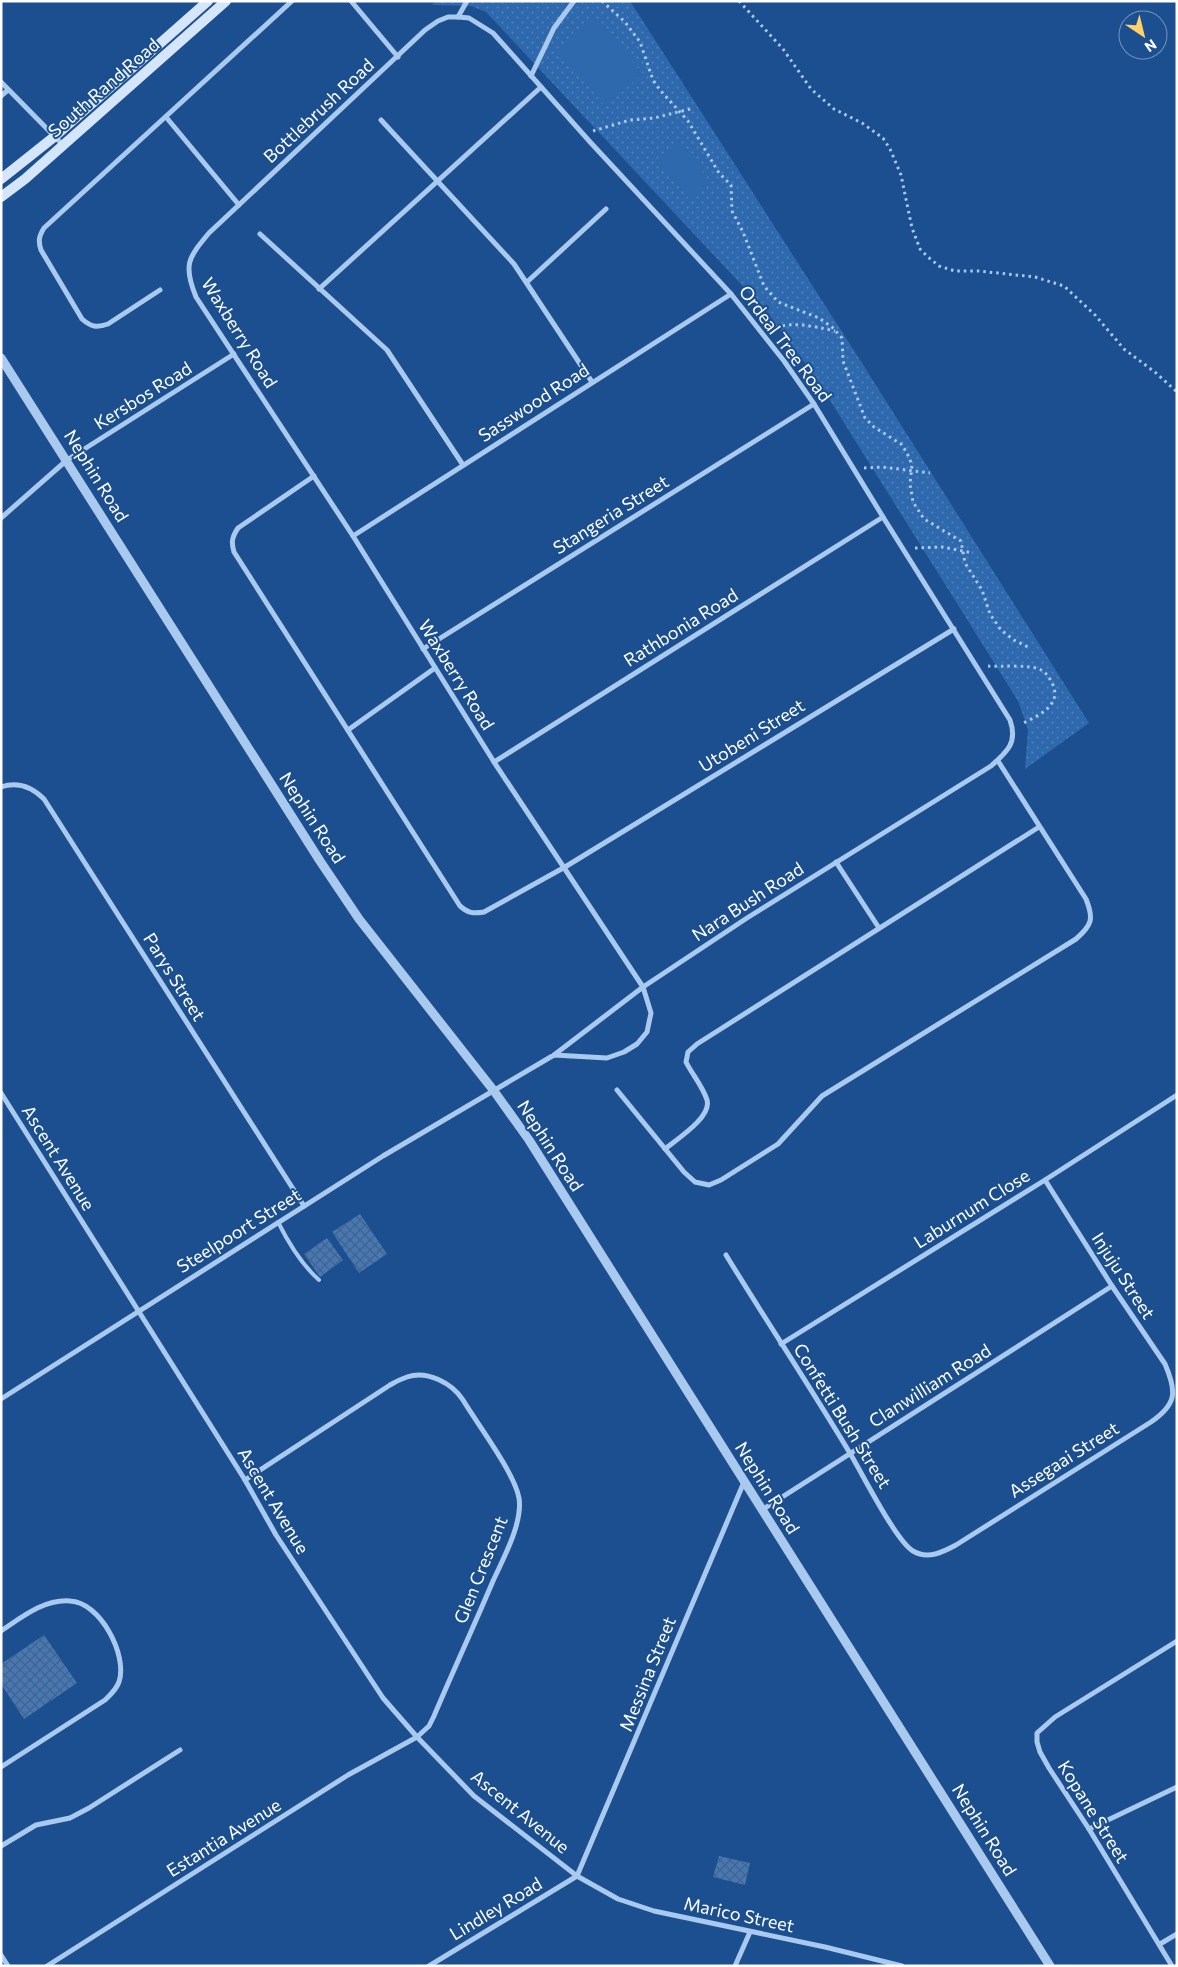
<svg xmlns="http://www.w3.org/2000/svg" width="1178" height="1967" viewBox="0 0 1178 1967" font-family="Commissioner,sans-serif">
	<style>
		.grass { fill: url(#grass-dots) }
		.pitch { fill: #2e69ad }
		.building { fill: url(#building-cross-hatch) }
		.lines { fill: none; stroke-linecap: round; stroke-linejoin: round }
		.path { stroke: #a9c9ee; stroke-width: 3; stroke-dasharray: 2.5 4; stroke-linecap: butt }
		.service { stroke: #a9c9ee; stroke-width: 4 }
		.minor { stroke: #a9c9ee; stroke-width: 5 }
		.tertiary { stroke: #a9c9ee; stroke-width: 9 }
		.secondary { stroke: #d6e6fa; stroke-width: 10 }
		.labels { text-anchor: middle; stroke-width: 4; stroke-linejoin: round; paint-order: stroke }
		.street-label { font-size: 18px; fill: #fff; stroke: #1b4f8f }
	</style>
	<defs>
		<pattern id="grass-dots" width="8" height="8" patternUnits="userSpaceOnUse" patternTransform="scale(1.25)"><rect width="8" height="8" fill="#2e69ad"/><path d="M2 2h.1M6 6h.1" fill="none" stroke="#4d80b9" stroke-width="1.8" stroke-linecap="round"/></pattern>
		<pattern id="building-cross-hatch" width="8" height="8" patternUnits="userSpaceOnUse" patternTransform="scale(1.25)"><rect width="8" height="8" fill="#4478b7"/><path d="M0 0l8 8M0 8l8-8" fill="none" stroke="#486282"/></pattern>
	</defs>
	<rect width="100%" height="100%" fill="#1b4f8f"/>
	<polygon class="grass" points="436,1 630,1 862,363 1089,723 1025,769 1028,729 1018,701 816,378 767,312 486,12 471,6 432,5"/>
	<g class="pitch">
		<polygon points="596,18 643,74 605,106 558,49"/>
		<polygon points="679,142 710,182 689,199 658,159"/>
	</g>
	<g class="building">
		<polygon points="360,1214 387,1254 359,1273 332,1232"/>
		<polygon points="327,1238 343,1260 320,1277 304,1254"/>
		<polygon points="44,1635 77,1683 24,1719 1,1684 1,1664"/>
		<polygon points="719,1856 750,1863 745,1885 713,1877"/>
	</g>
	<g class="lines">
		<g class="path">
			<polyline points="602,1 625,22 640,42 653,80 660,90 688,121 719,173 731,185 732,211 743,232 764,286 778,302 819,318 832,327 842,338 843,361 865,418 874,427 901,444 907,453 912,465 910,484 913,502 924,519 961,541 965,563 982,590 990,614 1001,630 1014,640 1028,647"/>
			<polyline points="739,1 783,49 811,89 834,109 862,123 883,138 890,149 901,175 912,228 920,249 928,257 939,266 955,271 979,271 1035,277 1064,286 1095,315 1124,349 1156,373 1177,392"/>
			<polyline points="593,131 630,120 654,118 694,108"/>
			<path d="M770 329C792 321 812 326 835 331"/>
			<polyline points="864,468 882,467 930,473"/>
			<polyline points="915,548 942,547 973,553"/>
			<path d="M988 666C1000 667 1031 664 1041 670 1047 673 1050 679 1053 685 1062 706 1036 717 1021 724"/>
		</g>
		<path class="service" d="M278 1222C289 1244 301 1264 319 1280"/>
		<g class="minor">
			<polyline points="351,1 398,57"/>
			<polyline points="458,17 467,1"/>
			<polyline points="531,76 554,28 574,1"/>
			<polyline points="1,82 63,145"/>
			<polyline points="1,96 8,90"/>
			<polyline points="166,117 239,205"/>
			<polyline points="381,120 514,264 592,382"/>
			<polyline points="260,234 387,350 463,465"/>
			<polyline points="527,282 606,209"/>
			<polyline points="319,289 541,87"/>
			<path d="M160 290 108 324C97 328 91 327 82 319L41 250C38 241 39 236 44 228L292 1"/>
			<path d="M314 476 238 528C232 537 231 542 234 552L460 906C468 913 473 914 484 912L565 867 954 629"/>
			<polyline points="1,518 67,460 234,354"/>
			<polyline points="353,536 731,294"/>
			<polyline points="423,649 814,404"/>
			<polyline points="348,730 435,668"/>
			<polyline points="494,762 883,517"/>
			<path d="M1 787C18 781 32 787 44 799L304 1206"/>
			<polyline points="836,862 879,928"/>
			<path d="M617 1090 684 1172 695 1182 709 1185 721 1180 778 1144 822 1096 1076 939C1092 925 1094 919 1086 899L998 761"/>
			<polyline points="1,1093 245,1480 276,1535 383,1698 417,1737 474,1796 577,1876 618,1899 654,1911 825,1947 902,1966"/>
			<path d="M665 1149C677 1139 712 1117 707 1100 703 1087 692 1074 686 1062L688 1052 697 1044 1039 827"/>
			<path d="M726 1255C767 1322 811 1388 851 1455 863 1475 896 1541 913 1551 928 1560 943 1552 956 1545L1151 1422C1177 1404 1177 1392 1165 1364L1112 1286 1045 1180"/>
			<polyline points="781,1344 1045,1180 1177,1095"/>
			<path d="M1 1399 383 1156 554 1055 643 987 747 918 991 766C1007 752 1018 743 1010 720L883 517 814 404 784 361 731 294 591 143 493 33 469 18 458 17H448L438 21 425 30 209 233C188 258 183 265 196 297L353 536 494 762 643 987 651 1013 647 1032 637 1044 624 1052 607 1058 554 1055"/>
			<polyline points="762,1510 1112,1286"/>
			<path d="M1 1631C22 1617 44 1599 70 1601 100 1602 128 1655 119 1682 116 1690 111 1694 105 1700L1 1767"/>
			<polyline points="1089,1829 1177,1787"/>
			<polyline points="1,1846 36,1825 70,1818 89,1808 180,1750"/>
			<polyline points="577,1876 744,1482"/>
			<polyline points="1160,1944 1177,1934"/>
			<polyline points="1,1955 8,1966"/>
			<path d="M47 1966 348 1775 417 1737 429 1726 434 1716C453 1671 474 1626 493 1581 503 1559 523 1523 519 1498 514 1472 478 1425 463 1400 452 1383 427 1370 407 1377 401 1379 395 1382 390 1385L245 1480"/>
			<polyline points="429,1966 577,1876"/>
			<polyline points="735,1966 750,1932"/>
			<polyline points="1172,1966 1089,1829 1049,1768 1040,1752 1037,1742 1037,1733 1055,1717 1177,1641"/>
		</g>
		<polyline class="tertiary" points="1,358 320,861 359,919 494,1091 529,1140 1050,1966"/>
		<g class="secondary">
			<polyline points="1,179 54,137 208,1"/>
			<polyline points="1,197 25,179 226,1"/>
		</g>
	</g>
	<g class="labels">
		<g class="street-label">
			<text transform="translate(104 88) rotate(-41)" y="6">South Rand Road</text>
			<text transform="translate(319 111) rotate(-43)" y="6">Bottlebrush Road</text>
			<text transform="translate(239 333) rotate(58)" y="6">Waxberry Road</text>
			<text transform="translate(785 344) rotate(53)" y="6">Ordeal Tree Road</text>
			<text transform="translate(143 396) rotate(-32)" y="6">Kersbos Road</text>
			<text transform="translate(534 403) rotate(-33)" y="6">Sasswood Road</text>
			<text transform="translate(96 476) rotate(58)" y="6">Nephin Road</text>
			<text transform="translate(611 515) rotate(-32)" y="6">Stangeria Street</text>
			<text transform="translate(681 628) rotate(-32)" y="6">Rathbonia Road</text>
			<text transform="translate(456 675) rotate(58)" y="6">Waxberry Road</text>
			<text transform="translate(752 736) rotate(-32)" y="6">Utobeni Street</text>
			<text transform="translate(312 818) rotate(57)" y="6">Nephin Road</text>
			<text transform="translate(748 902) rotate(-33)" y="6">Nara Bush Road</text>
			<text transform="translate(174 977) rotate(58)" y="6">Parys Street</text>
			<text transform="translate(550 1146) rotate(57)" y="6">Nephin Road</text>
			<text transform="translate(58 1158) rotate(58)" y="6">Ascent Avenue</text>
			<text transform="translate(972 1209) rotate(-32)" y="6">Laburnum Close</text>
			<text transform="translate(239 1231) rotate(-32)" y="6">Steelpoort Street</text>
			<text transform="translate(1123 1276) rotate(57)" y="6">Injuju Street</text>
			<text transform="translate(930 1386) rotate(-32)" y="6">Clanwilliam Road</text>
			<text transform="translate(842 1416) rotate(58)" y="6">Confetti Bush Street</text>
			<text transform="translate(1064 1460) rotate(-32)" y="6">Assegaai Street</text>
			<text transform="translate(767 1488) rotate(58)" y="6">Nephin Road</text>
			<text transform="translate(273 1501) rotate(59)" y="6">Ascent Avenue</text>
			<text transform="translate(481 1570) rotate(-68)" y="6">Glen Crescent</text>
			<text transform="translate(648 1674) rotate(-68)" y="6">Messina Street</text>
			<text transform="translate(520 1812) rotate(39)" y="6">Ascent Avenue</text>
			<text transform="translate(1093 1812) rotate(58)" y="6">Kopane Street</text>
			<text transform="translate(984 1830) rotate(58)" y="6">Nephin Road</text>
			<text transform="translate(224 1838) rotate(-32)" y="6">Estantia Avenue</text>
			<text transform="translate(496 1909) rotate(-31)" y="6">Lindley Road</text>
			<text transform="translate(739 1915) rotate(12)" y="6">Marico Street</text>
		</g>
	</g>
	<rect width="1178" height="1967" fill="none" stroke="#ffffff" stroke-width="5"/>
	<g transform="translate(1143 35) rotate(145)"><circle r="24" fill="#1b4f8f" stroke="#7695bc"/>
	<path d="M0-4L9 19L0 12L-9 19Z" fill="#ffd166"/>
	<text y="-8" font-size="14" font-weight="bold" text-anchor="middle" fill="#ffffff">N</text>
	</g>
</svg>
